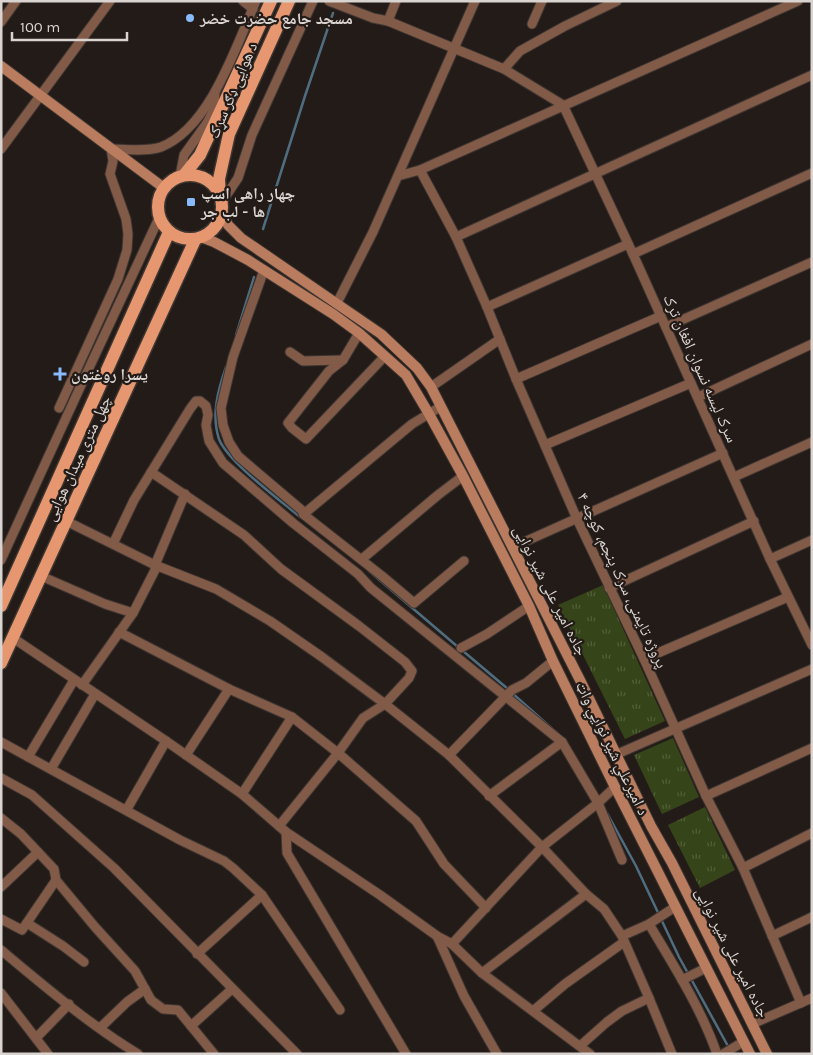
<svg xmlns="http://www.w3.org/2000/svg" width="813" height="1055" viewBox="0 0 813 1055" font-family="Karla,'Noto Naskh Arabic',sans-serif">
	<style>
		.park { fill: url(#park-tufts) }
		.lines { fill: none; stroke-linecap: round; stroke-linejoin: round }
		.stream { stroke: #4f6d80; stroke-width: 2.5 }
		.street-casing { stroke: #3d3531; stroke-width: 11 }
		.secondary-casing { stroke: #3d3531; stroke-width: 12 }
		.primary-casing { stroke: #3d3531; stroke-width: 15 }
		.street { stroke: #815a48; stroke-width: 9 }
		.secondary { stroke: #ba7c5e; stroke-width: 10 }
		.primary { stroke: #e6976f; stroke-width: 12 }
		.poi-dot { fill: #89bafc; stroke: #231b17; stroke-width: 2 }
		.labels { text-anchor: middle; stroke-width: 4.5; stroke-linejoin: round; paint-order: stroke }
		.poi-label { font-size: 16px; font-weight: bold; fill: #dad4d1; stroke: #231b17; text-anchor: start }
		.street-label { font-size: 16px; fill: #dad4d1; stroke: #231b17 }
	</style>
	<defs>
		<pattern id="park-tufts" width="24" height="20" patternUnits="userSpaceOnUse" patternTransform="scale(1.25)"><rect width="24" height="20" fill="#354519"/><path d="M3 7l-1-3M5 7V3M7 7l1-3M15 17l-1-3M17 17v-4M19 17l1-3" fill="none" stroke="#525f39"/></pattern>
	</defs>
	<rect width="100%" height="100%" fill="#231b17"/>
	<g class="park">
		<polygon points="603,585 665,721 625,739 558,605"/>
		<polygon points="673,738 699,797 662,814 634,755"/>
		<polygon points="705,807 735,870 700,888 668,825"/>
	</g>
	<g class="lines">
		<g class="stream">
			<polyline points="263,229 305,96 333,13"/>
			<polyline points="236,335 254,277"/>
			<path d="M226 367C218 390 211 415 219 439 227 461 281 501 300 517"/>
			<polyline points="369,571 458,647"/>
			<polyline points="463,651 508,689"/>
			<polyline points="512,693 558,734"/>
			<polyline points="607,813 636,866 679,957 729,1048"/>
		</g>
		<g class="street-casing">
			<g id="street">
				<polyline points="243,1 253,9"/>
				<polyline points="329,1 373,18 388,21 504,69 563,105 633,254 770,559 812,645"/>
				<polyline points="388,21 396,1"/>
				<polyline points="1,22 16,1"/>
				<polyline points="532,24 542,1"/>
				<polyline points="504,69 520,51 565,26 617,1"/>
				<polyline points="1,149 110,1"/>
				<polyline points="420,170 456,237 487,307 516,379 577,519 644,659 706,796 743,868 801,1003"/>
				<polyline points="180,176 184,155 207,123 214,109 215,93"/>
				<polyline points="398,176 420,170 798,1"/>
				<polyline points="222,202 238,178 252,135 313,1"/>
				<polyline points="456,237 812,75"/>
				<polyline points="633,254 812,173"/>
				<polyline points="264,270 233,357 221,408 223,425 229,442 238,456 305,513 303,514 382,576 414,603 464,561"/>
				<polyline points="337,303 373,232 475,1"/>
				<polyline points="487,307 628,244"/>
				<polyline points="666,327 812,262"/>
				<polyline points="359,333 343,360 329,371 288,423 292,428 306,439 385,356"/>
				<polyline points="290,352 303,361 343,360"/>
				<polyline points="516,379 661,316"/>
				<polyline points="431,387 500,339"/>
				<polyline points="698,397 812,344"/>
				<path d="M59 408 118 279 127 250 128 234 126 219 110 174 113 161 111 149C127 149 147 152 161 147 210 128 236 46 256 1"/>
				<polyline points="545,445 691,383"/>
				<polyline points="151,472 244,535 281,569 359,626 405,662 412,671 409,678 385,704 363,718 338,753 279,826"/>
				<polyline points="734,477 812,442"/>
				<polyline points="305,513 412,424 440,407"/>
				<polyline points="66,521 155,565 216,589 270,621 322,657 385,704 449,755 542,847 586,894 604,909 622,936 649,998 672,1054"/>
				<polyline points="113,544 134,500 190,409 196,401 200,401 206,406 208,415 206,425 209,441 223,463 293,523 358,574 371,588 562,742 598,803 622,860"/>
				<polyline points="513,547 723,453"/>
				<polyline points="362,559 438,495 463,476"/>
				<polyline points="770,559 812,540"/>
				<polyline points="1,560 83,381 159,218"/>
				<polyline points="41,576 105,604 133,613"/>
				<polyline points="609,588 754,521"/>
				<polyline points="119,632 229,689 292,717 338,753 416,821 444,864 486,908"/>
				<polyline points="13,638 166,741 242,794 286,832 380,895 437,936 452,944 482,973 590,1054"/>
				<polyline points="461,648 487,634 529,606"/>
				<polyline points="644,659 788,597"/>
				<polyline points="82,685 133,613 155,570 155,565 185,494"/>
				<polyline points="1,742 180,840 224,861 233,868 262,895 340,1010"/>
				<polyline points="186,755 229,689"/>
				<polyline points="449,755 512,690 526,683 553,661"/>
				<polyline points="615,755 812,669"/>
				<polyline points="28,757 74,680"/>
				<polyline points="51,769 95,694"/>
				<polyline points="1,778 32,795 114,868 297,1054"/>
				<polyline points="242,794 292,717"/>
				<polyline points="489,796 562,742"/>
				<polyline points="706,796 812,748"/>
				<polyline points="127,809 166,741"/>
				<polyline points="1,818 21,834 54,869 56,880 95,927 135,971 151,1000 163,1009 178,1010 214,1054"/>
				<polyline points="286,832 287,853 406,1054"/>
				<polyline points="743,868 812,833"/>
				<polyline points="1,887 38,852"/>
				<polyline points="1,919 22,930 56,880"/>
				<polyline points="27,923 63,946 84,962"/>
				<path d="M649 924C674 966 701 1008 717 1054"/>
				<polyline points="437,936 464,996 497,1054"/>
				<polyline points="622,936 649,924 675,907"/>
				<polyline points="772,936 812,917"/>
				<polyline points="452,944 542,847 598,803 615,787"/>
				<path d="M1 950C44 986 90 1025 138 1054"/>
				<polyline points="197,954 262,895"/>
				<polyline points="482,973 586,894"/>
				<polyline points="682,980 706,968"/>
				<polyline points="1,993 48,1054"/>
				<polyline points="533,1011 565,984 624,942"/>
				<polyline points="752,1024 812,998"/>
				<polyline points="191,1026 232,989"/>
				<polyline points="100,1028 127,1002 145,989"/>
				<polyline points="36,1038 69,1004"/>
				<polyline points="580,1046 607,1022 622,1011 649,998"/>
				<polyline points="723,1054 743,1042"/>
			</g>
		</g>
		<g class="secondary-casing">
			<g id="secondary">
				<polyline points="1,66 164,188"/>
				<polyline points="222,211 228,225 241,238 381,334 417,368 431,387 581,682 651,826 672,863 767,1054"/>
				<polyline points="201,237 214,242 248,260 333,314 359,333 406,375 429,414 463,476 529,606 553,661 615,787 750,1054"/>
			</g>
		</g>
		<g class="primary-casing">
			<g id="primary">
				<circle cx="190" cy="207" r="32"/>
				<polyline points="184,175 200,155 271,1"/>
				<polyline points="220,196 219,179 229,134 289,1"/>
				<polyline points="1,606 169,232"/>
				<polyline points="1,663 195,240"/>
			</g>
		</g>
		<use href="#street" class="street"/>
		<use href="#secondary" class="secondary"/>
		<use href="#primary" class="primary"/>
	</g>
	<g class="poi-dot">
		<circle cx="190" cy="18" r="5"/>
		<rect x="186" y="197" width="10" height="10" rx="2.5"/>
		<path d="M57.5 366.5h5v5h5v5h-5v5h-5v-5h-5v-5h5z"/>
	</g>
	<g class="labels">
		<g class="poi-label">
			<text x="200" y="24">مسجد جامع حضرت خضر</text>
			<text x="201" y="199">چهار راهی اسپ<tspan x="201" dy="18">ها - لب جر</tspan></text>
			<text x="71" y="380">یسرا روغتون</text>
		</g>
		<g class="street-label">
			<text transform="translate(232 90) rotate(-67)" y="6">د هوایی ډګر سړک</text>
			<text transform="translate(701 368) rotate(66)" y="6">سرک لیسه نسوان افغان‌ ترک</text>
			<text transform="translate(77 458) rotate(-65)" y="6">چهل متری میدان هوایی</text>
			<text transform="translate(623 580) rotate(65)" y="6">پروژه تایمنی، سرک پنجم، کوچه ۴</text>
			<text transform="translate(551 590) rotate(63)" y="6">جاده امیر علی شیر نوایی</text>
			<text transform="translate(613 748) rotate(64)" y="6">د امیرعلي شیر نوايي واټ</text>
			<text transform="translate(733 952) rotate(63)" y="6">جاده امیر علی شیر نوایی</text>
		</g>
	</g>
	<rect width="813" height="1055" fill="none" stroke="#dad4d1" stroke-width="5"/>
	<path d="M12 32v8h115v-8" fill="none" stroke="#dad4d1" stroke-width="2.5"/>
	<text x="20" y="32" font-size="15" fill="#dad4d1" stroke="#231b17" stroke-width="4" paint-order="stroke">100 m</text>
</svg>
